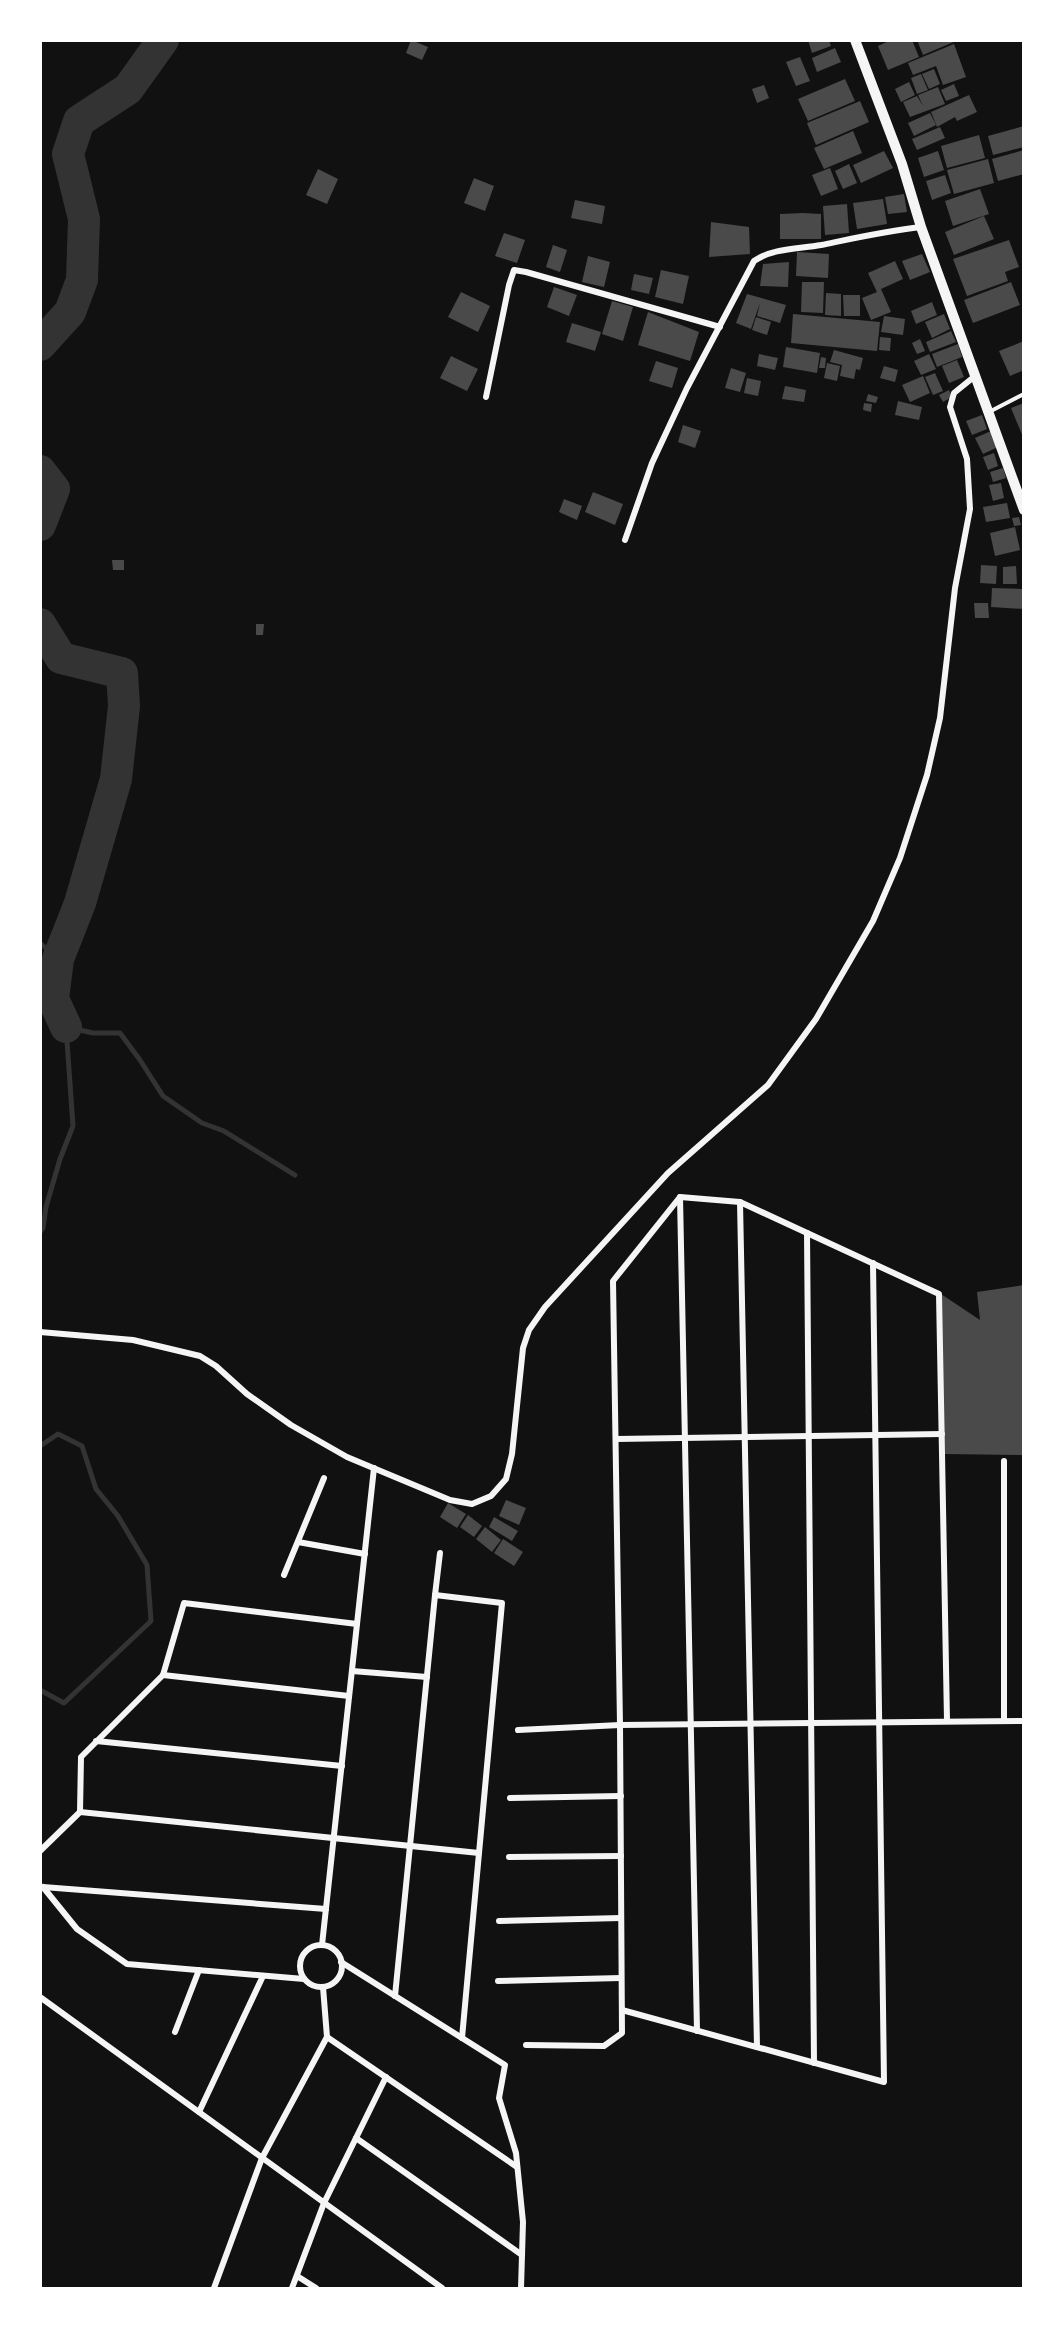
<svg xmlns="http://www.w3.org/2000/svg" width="1064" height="2329" viewBox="0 0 1064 2329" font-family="'Space Grotesk',sans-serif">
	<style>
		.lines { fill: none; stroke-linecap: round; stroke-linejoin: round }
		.stream { stroke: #333; stroke-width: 5 }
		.river { stroke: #333; stroke-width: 32 }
		.building { fill: #4a4a4a }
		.service { stroke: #f5f5f5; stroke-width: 4 }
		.minor { stroke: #f5f5f5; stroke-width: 6 }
		.secondary { stroke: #f5f5f5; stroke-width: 10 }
	</style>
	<rect width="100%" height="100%" fill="#111"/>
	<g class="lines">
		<g class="stream">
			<polyline points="40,943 58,959"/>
			<polyline points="40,1232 43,1228 46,1207 60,1159 73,1126 66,1027 93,1033 120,1033 140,1060 163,1096 202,1123 224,1131 295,1175"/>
			<polyline points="40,1446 58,1434 82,1446 96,1489 118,1516 147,1565 151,1621 64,1703 40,1690"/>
		</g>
		<g class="river">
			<polyline points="40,345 70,312 82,280 84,219 68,154 79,121 128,89 163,40"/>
			<polyline points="40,471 54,489 40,525"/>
			<polyline points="40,624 61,658 122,673 124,706 116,779 80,903 58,959 53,999 66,1027"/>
		</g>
	</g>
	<g class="building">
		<polygon points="411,40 428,47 422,60 406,53"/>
		<polygon points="808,40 829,40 831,46 812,53"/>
		<polygon points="891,40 912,40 919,57 888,70 878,46"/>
		<polygon points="917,40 956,40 956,41 923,55"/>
		<polygon points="954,44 966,77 943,85 936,66 913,75 908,63"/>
		<polygon points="835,48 841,62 817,72 812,58"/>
		<polygon points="800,57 810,81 796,86 786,62"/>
		<polygon points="934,69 940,84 929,89 922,74"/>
		<polygon points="921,74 928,90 917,94 911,78"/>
		<polygon points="845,79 855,101 808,121 798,99"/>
		<polygon points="909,82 915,95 901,102 895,89"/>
		<polygon points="954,84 959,96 946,101 941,90"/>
		<polygon points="764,85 769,98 757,103 752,89"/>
		<polygon points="938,87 945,104 910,117 903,102 917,96 923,106 918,95"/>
		<polygon points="969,95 977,112 957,121 955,117 937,127 931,112"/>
		<polygon points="860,101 869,122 816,145 807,123"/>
		<polygon points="930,113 936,125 914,136 908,123"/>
		<polygon points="1024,126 1024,147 993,155 988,136"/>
		<polygon points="940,127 945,138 917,150 912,139"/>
		<polygon points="853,131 862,153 824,169 814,148"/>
		<polygon points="979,135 985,158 947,168 941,146"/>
		<polygon points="1024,150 1024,174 998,181 992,159"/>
		<polygon points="884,151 893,168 861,183 853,165"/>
		<polygon points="938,151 944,170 924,177 918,158"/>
		<polygon points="988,159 994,183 954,194 947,170"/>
		<polygon points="849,164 857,183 843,189 835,171"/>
		<polygon points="830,168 838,189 821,196 812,175"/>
		<polygon points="318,169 338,179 327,204 306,195"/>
		<polygon points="945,175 951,193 932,200 926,181"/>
		<polygon points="474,178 494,186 485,211 464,203"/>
		<polygon points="980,189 989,214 953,226 945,201"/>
		<polygon points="904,194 907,212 888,214 885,197"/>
		<polygon points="883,199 887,224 857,229 853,203"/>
		<polygon points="575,200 605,206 602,224 571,218"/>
		<polygon points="847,204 849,233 825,235 823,206"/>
		<polygon points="803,213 821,214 821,239 780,239 780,214"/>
		<polygon points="984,216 994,239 954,255 945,232"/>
		<polygon points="711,222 749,227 750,254 709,257"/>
		<polygon points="504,233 525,240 517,263 495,256"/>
		<polygon points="1009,240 1019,267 1005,272 1008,281 967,296 953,259"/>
		<polygon points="553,245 567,250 560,272 546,267"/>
		<polygon points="797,252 829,254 828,278 796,276"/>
		<polygon points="922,254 930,272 910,280 902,261"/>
		<polygon points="588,256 610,262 604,287 582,282"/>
		<polygon points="895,261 903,279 881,289 891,312 871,320 862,298 877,292 868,273"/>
		<polygon points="789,262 788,287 760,286 763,264"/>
		<polygon points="661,270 689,276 683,304 655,297"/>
		<polygon points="634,274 653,278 649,294 631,290"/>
		<polygon points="802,282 824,282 823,313 801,312"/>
		<polygon points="1011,282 1020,305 973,323 964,300"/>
		<polygon points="554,287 577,295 569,316 547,307"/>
		<polygon points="461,292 490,306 478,332 448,317"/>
		<polygon points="826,293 841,294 841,316 825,315"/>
		<polygon points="747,294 786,305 780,323 757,316 760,303 751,329 736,323"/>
		<polygon points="843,295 860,295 860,316 844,316"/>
		<polygon points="612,301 633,307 623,341 602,334"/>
		<polygon points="932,302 937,315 916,324 911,311"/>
		<polygon points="648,312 699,332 690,361 638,345"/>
		<polygon points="793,314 880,322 877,351 791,343"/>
		<polygon points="944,314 950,329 932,338 925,322"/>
		<polygon points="884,316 905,319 903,335 881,332"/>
		<polygon points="756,317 771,322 767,335 752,330"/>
		<polygon points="572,323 601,332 595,351 566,342"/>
		<polygon points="951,331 956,342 930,352 926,342"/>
		<polygon points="880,337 891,338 890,351 879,350"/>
		<polygon points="920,339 925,351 917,354 912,343"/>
		<polygon points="1024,341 1024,370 1010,376 999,351"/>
		<polygon points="958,344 962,357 937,367 932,354"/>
		<polygon points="786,347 820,353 817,373 783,367"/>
		<polygon points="834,350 863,358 860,370 856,369 854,379 840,376 842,365 830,362"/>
		<polygon points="759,354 778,358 775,370 757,366"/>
		<polygon points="929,354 936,369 921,375 914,361"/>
		<polygon points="451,356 478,369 467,391 440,378"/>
		<polygon points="821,357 826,358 825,368 819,368"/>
		<polygon points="957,360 964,377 949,383 942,366"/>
		<polygon points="656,361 678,368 672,388 649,381"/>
		<polygon points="827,363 840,366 837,381 824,378"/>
		<polygon points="884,366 898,370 895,382 880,378"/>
		<polygon points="731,368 746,373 740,392 725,388"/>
		<polygon points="935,373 943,391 933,395 925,377"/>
		<polygon points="923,376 930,393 910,402 902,385"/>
		<polygon points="747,378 761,381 758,396 744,393"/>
		<polygon points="785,386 806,390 804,402 782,399"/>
		<polygon points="949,390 952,397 943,402 939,395"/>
		<polygon points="868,394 878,397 876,403 866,401"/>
		<polygon points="898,401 922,407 919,420 895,415"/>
		<polygon points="864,403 872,404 871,412 863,410"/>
		<polygon points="1024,403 1024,437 1023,437 1011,408"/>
		<polygon points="982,415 987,429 972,435 966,421"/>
		<polygon points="683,425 701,431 695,448 678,442"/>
		<polygon points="991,431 998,447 983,454 975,438"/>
		<polygon points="994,453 998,466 988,470 983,457"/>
		<polygon points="1003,468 1006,478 993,482 990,472"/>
		<polygon points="1001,483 1004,498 993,501 989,485"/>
		<polygon points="593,492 623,504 615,525 585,512"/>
		<polygon points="564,499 582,506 577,520 559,512"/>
		<polygon points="1007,503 1010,518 986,522 983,507"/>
		<polygon points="1019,517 1021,525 1014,526 1012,518"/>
		<polygon points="1015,527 1020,550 995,556 990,533"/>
		<polygon points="112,560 124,560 124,570 113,570"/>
		<polygon points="981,565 997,566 996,584 980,583"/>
		<polygon points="1016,566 1017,584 1003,584 1003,567"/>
		<polygon points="992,588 1024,589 1024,609 991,607"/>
		<polygon points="974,603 988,603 989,618 975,618"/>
		<polygon points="256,624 264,624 263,635 256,635"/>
		<polygon points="1024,1285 1024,1455 944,1454 941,1294 980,1320 977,1292"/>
		<polygon points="506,1500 526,1508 519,1525 499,1516"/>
		<polygon points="448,1503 466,1514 457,1528 440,1517"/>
		<polygon points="468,1515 482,1526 474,1537 460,1527"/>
		<polygon points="494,1517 518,1531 512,1541 489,1527"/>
		<polygon points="485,1527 501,1540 492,1552 476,1539"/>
		<polygon points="503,1539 523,1552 514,1566 494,1553"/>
	</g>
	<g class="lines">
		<polyline class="service" points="989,412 1024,394"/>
		<g class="minor">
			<polyline points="486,397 509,285 514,270 526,272 720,327"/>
			<path d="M625 540 652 463 687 388 754 261C773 248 799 249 821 245 855 238 886 231 921 227"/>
			<polyline points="680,1197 697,2031"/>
			<polyline points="740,1202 757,2047"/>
			<polyline points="807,1233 814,2063"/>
			<polyline points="40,1332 133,1340 200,1356 216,1366 247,1394 291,1425 347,1457 450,1500 472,1504 491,1496 506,1479 512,1454 523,1348 529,1330 545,1307 668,1173 768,1085 816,1019 873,921 900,858 927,775 940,718 955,588 970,509 967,459 950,407 954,393 975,376"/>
			<polyline points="616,1439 942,1434"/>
			<polyline points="1004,1461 1004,1720"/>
			<polyline points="298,1542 365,1554"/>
			<polyline points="284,1575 324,1478"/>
			<polyline points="435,1595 440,1553"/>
			<polyline points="352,1671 427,1677"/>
			<polyline points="163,1675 349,1696"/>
			<polyline points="518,1730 620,1725 1024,1721"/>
			<polyline points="96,1741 342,1766"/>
			<polyline points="510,1798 621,1796"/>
			<polyline points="80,1812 479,1853"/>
			<polyline points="40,1851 80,1812 81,1757 163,1675 184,1603 357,1624"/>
			<polyline points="509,1857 621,1856"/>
			<polyline points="43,1887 77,1929 127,1964 304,1979"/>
			<polyline points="43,1887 326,1909"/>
			<polyline points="499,1921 621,1918"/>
			<polyline points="322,1945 374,1468"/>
			<circle cx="321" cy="1966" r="21"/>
			<polyline points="341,1962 505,2065 499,2098 516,2153 523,2222 521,2288"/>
			<polyline points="498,1981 621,1978"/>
			<polyline points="395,1996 435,1595 502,1603 462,2038"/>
			<polyline points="40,1997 442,2288"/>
			<polyline points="622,2010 884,2082 873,1263"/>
			<polyline points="175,2032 199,1970"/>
			<polyline points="327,2037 517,2167"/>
			<polyline points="526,2045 604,2046 622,2033 620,1725 613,1281 680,1197 740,1202 939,1294 947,1720"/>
			<polyline points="199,2112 263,1976"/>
			<polyline points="356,2138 522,2255"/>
			<polyline points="297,2276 316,2288"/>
			<polyline points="214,2288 262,2158 327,2037 323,1987"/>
			<polyline points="292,2288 324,2203 386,2077"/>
		</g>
		<polyline class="secondary" points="855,40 902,164 921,227 1024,510"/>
	</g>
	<rect width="1064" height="2329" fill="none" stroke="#ffffff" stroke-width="84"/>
</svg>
